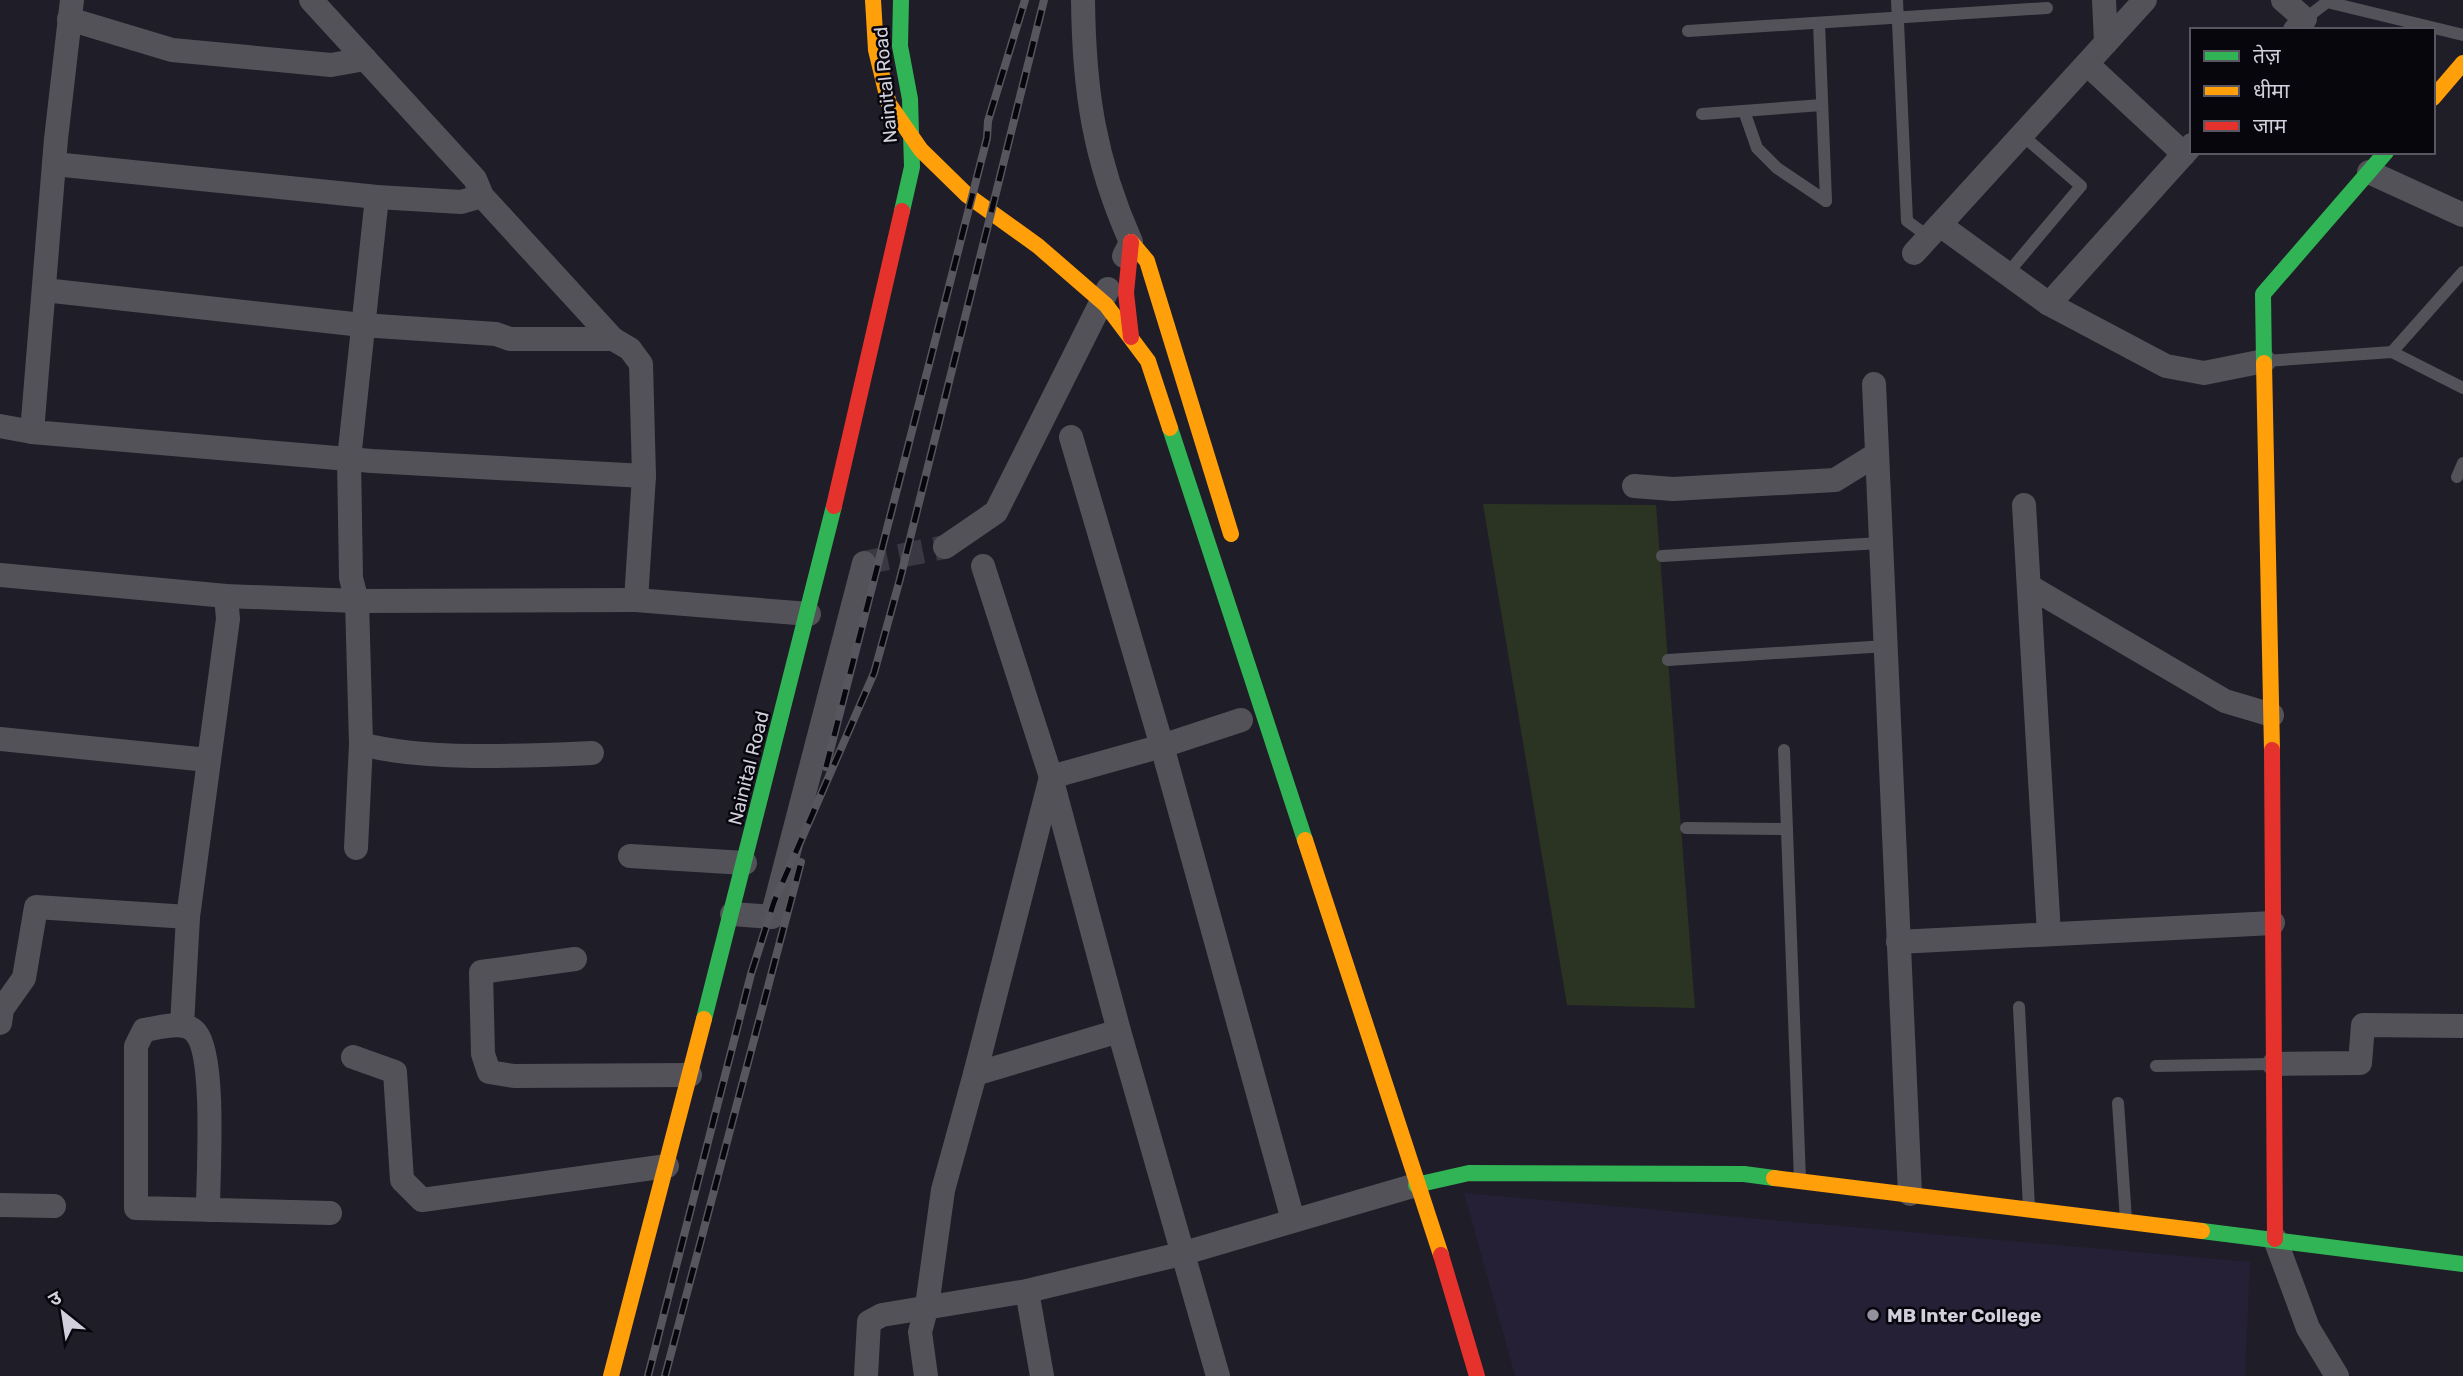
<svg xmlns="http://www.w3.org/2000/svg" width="2463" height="1376" viewBox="0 0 2463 1376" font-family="Rubik,'Noto Sans Devanagari',sans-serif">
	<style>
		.built { fill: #252036 }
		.green { fill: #2b3422 }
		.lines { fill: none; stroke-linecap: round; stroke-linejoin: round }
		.street-tunnel { stroke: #3a3842; stroke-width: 24; stroke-dasharray: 24 12; stroke-linecap: butt }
		.lane { stroke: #535259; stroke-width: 12 }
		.street { stroke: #535259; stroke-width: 24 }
		.fast { stroke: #30b455; stroke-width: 16 }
		.slow { stroke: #ff9f0a; stroke-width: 16 }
		.jam { stroke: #e5322d; stroke-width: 16 }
		.rail-casing { stroke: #57565e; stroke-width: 8 }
		.rail { stroke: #07060d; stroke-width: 5; stroke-dasharray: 16; stroke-linecap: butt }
		.poi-dot { fill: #93919d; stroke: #07060d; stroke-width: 2.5 }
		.labels { text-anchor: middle; stroke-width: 5; stroke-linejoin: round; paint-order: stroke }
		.street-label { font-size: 19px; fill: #d1cfdc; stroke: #07060d }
		.poi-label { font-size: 19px; font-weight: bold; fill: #d1cfdc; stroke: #07060d; text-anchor: start }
	</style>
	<rect width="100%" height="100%" fill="#1f1d27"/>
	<polygon class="built" points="1464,1193 2250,1262 2245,1376 1515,1376"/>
	<polygon class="green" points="1483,504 1656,505 1695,1008 1567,1005"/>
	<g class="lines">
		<polyline class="street-tunnel" points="864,563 945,547"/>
		<g class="lane">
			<polyline points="1897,0 1907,221 1929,237"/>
			<polyline points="2305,19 2327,2 2463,35"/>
			<polyline points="1819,23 1826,201"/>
			<polyline points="1688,31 2047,8"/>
			<polyline points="1744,111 1757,148 1777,168 1826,201"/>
			<polyline points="1702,114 1822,105"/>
			<polyline points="2007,274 2081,186 2022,135"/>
			<polyline points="2392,352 2463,272"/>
			<polyline points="2266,361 2392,352 2463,388"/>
			<polyline points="2457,477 2463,463"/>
			<polyline points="1662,556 1881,543"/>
			<polyline points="1668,660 1886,646"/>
			<polyline points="1784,750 1800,1180"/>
			<polyline points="1686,828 1787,829"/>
			<polyline points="2019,1007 2029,1208"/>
			<polyline points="2156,1066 2270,1064"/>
			<polyline points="2118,1103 2126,1220"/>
		</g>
		<g class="street">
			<polyline points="72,0 56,139 32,432 372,461 644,476 636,600 809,614"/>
			<polyline points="311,0 475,179 482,196 613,339 630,349 641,364 644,476"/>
			<path d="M1083 0C1084 90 1094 159 1131 242L1124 256"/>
			<polyline points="2104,0 2106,43"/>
			<polyline points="2283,0 2305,19 2295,30"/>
			<polyline points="69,19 172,50 331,65 365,59"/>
			<polyline points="2087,64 2184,154"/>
			<polyline points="54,164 377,197 461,202 482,196"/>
			<polyline points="2369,172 2463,215"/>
			<polyline points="1940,225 2049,304 2166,366 2204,373 2264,361"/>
			<polyline points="1914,253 2145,0"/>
			<polyline points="44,290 362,325 496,334 510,339 613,339"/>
			<polyline points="2049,304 2192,145"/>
			<polyline points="1874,384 1910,1194"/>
			<polyline points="0,426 32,432"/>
			<polyline points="1071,437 1162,746 1293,1220"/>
			<polyline points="1634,486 1673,489 1835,480 1877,454"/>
			<polyline points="2024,505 2049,934"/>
			<polyline points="945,547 996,512 1108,289"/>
			<polyline points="983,566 1051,777 1162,746 1241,720"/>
			<polyline points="0,575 226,596 357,601 636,600"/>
			<polyline points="2029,586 2225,701 2272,715"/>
			<polyline points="0,739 208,760"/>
			<path d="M361 744C425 761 525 756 592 753"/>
			<polyline points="1052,781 1119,1031"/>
			<polyline points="356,848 361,744 357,601 351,578 349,459 377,197"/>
			<polyline points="630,856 745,863"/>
			<polyline points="732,914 772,917 864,563"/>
			<polyline points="1898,942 2273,923"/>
			<polyline points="575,959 481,972 483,1054 489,1072 514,1076 690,1075"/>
			<polyline points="0,1023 2,1009 24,978 36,907 188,917"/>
			<polyline points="182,1025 188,917 228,619 226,596"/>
			<polyline points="353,1057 395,1072 402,1180 422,1200 667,1166"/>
			<polyline points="2274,1064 2360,1063 2363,1025 2463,1026"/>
			<polyline points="975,1074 1051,777"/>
			<polyline points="0,1205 54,1206"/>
			<path d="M208 1210C208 1174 216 1057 196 1033 185 1019 159 1028 144 1030L136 1046V1208L330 1213"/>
			<polyline points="2275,1239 2308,1328 2337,1376"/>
			<polyline points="1027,1291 1042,1376"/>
			<polyline points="866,1376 869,1322 882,1315 1027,1291 1181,1254 1416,1185"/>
			<polyline points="926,1376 920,1332 927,1306 943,1190 975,1074 1119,1031 1218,1376"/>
		</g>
		<g class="fast">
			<polyline points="901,0 900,46 910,99 912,167 902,211"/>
			<polyline points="2264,363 2263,294 2386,152"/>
			<polyline points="1170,428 1305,840"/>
			<polyline points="704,1019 834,506"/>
			<polyline points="1416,1185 1469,1173 1744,1174 1774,1178"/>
			<polyline points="2202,1231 2463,1264"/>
		</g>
		<g class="slow">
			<polyline points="873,0 876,50 889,104 921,150 967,195 1038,246 1106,305 1148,361 1170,428"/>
			<polyline points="2433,98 2463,63"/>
			<polyline points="1131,242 1147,261 1231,534"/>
			<polyline points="2264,363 2272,750"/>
			<polyline points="1305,840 1441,1255"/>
			<polyline points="1774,1178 2202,1231"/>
			<polyline points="611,1376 704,1019"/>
		</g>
		<g class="jam">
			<polyline points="1131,242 1126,293 1131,337"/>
			<polyline points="834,506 902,211"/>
			<polyline points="2272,750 2275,1239"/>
			<polyline points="1441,1255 1477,1376"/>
		</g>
		<g class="rail-casing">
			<g id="rail">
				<polyline points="826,767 987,138 988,121 1025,0"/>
				<polyline points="648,1376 751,974 774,902 874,673 900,579 1044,0"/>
				<polyline points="665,1376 801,862"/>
			</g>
		</g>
		<use href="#rail" class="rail"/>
	</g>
	<circle class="poi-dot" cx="1873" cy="1315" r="7"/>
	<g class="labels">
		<g class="street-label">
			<text transform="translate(885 85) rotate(-95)" y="7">Nainital Road</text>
			<text transform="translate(748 768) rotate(-76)" y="7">Nainital Road</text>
		</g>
		<g class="poi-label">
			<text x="1887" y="1322">MB Inter College</text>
		</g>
	</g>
	<rect x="2190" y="28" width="245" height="126" fill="#07060d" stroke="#585660" stroke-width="2"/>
	<rect x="2204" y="51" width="35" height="10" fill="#30b455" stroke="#585660" stroke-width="2"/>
	<text x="2253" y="63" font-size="21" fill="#d1cfdc">तेज़</text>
	<rect x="2204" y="86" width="35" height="10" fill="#ff9f0a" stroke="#585660" stroke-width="2"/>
	<text x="2253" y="98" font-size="21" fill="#d1cfdc">धीमा</text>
	<rect x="2204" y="121" width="35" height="10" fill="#e5322d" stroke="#585660" stroke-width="2"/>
	<text x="2253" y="133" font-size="21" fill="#d1cfdc">जाम</text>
	<g transform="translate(63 1313) rotate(330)" stroke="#07060d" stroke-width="5" paint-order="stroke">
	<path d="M0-5L12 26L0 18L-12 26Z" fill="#d1cfdc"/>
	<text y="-10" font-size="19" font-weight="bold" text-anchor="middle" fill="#d1cfdc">उ</text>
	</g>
</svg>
